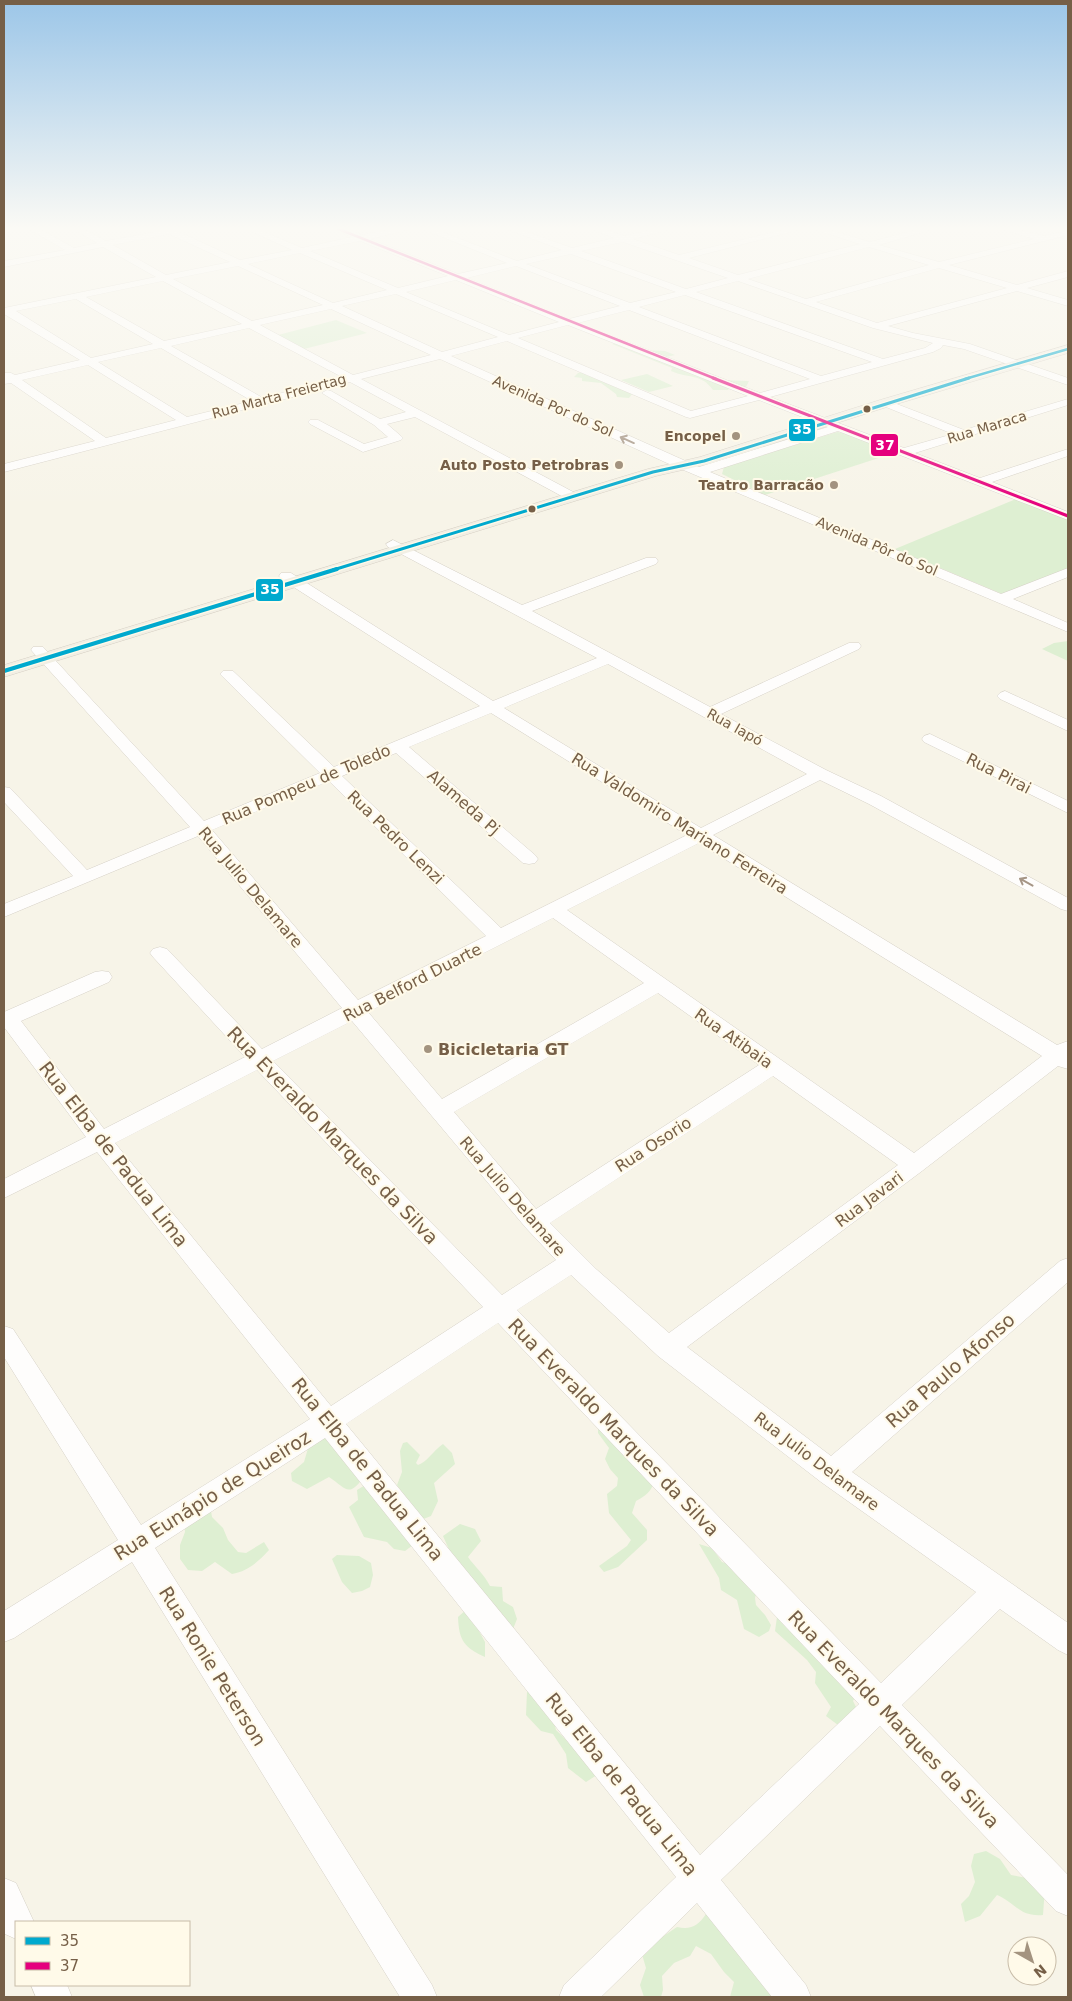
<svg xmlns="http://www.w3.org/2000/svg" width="1072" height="2001" viewBox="0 0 1072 2001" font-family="'DejaVu Sans',sans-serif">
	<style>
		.green { fill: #deefd2 }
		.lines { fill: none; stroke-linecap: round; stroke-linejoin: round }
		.minor-casing { stroke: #d6d1c7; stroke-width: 1 }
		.major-casing { stroke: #d6cfc4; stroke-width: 1 }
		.minor { fill: #fefdfc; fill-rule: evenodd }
		.major { fill: #f2efe4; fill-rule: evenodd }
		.bus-1-far2-casing { stroke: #fffae9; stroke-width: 4.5 }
		.bus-1-far1-casing { stroke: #fffae9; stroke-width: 5.5 }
		.bus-1-casing { stroke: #fffae9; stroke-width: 7 }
		.bus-2-far1-casing { stroke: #fffae9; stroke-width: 4.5 }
		.bus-2-casing { stroke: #fffae9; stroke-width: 5.5 }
		.bus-1-far2 { stroke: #00a9ce; stroke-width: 2.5 }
		.bus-1-far1 { stroke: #00a9ce; stroke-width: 3 }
		.bus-1 { stroke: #00a9ce; stroke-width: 4 }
		.bus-2-far1 { stroke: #e5007d; stroke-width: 2.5 }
		.bus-2 { stroke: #e5007d; stroke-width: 3 }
		.oneway { stroke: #a69686 }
		.bus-dot { fill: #765f47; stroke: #fffae9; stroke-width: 2 }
		.poi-dot { fill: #a3937f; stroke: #fffae9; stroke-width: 2 }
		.labels { text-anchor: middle; stroke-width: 4; stroke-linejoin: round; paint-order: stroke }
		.far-street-label { font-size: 14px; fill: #765f47; stroke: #fffae9 }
		.far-poi-label { font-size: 14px; font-weight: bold; fill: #765f47; stroke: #fffae9; text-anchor: end }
		.street-label { font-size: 16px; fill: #765f47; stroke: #fffae9 }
		.poi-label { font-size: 16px; font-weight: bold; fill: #765f47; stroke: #fffae9; text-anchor: start }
		.near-street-label { font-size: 19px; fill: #765f47; stroke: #fffae9 }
		.line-badge { stroke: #fffae9; stroke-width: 2 }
		.badge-label { font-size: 14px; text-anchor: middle; font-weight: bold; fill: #fff }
	</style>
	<rect width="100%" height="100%" fill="#f7f4e8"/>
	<g class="green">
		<polygon points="336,320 367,333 304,349 278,335"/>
		<path d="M622 341 644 350 665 351 675 355 666 357 722 380 749 381 746 387H730L728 390H713C701 373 689 379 671 371L672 368 612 344Z"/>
		<polygon points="586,371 631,390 632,394 629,398 617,397 616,394 601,383 582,381 582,378 574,377 578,373"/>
		<polygon points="647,374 673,386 649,392 621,380"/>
		<polygon points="837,432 847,433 897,452 765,495 722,474 724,467"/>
		<polygon points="1016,499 1068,519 1068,569 1002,594 895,549"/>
		<polygon points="1068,641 1068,661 1042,649 1054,643"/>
		<path d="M598 1426 656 1475C653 1489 649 1494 636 1501L632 1513 647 1530V1540L618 1567 604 1572 599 1566 627 1546 631 1540 609 1513 607 1494 617 1486 618 1478 610 1469 605 1459 609 1448 598 1433Z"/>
		<path d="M324 1438 335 1442 364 1477C348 1498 347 1489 329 1477L307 1489 292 1481 291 1473 304 1462 309 1445Z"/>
		<path d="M407 1442 420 1455 416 1463 418 1465C427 1462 433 1451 443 1444L452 1453 455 1464 434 1483 438 1501 431 1516 421 1520 397 1485 402 1472 400 1451 403 1443Z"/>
		<polygon points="375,1479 413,1545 405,1551 394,1549 387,1542 364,1537 349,1507 358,1500 357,1490"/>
		<path d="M210 1505 212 1517 223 1528 228 1540 238 1552 246 1553 264 1542 269 1550C258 1562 248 1571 232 1574L215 1562 202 1571 188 1570 180 1559V1545L185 1532 184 1517Z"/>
		<path d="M460 1524 475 1529 481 1541 468 1557C475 1567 484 1574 490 1586L502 1587 503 1601 513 1607 517 1619 513 1629 491 1628 479 1631 485 1642V1657C464 1647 459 1641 458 1617L467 1609 451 1554 443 1536Z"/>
		<polygon points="699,1544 712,1548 722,1562 754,1573 758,1587 755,1598 756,1605 765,1615 771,1625 769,1631 759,1637 744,1629 737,1600 721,1590 719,1578"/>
		<polygon points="337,1555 359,1556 371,1563 373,1575 370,1587 362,1591 352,1593 342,1582 332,1559"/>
		<polygon points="777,1617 861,1686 853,1701 856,1707 857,1715 842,1728 826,1716 831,1707 815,1683 816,1672 807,1660 775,1631"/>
		<polygon points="538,1683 549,1697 556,1730 600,1773 586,1782 568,1768 566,1754 553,1734 541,1731 526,1715 527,1692"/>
		<path d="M986 1851 1000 1859 1011 1875 1027 1878 1045 1887 1043 1915C1019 1917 1016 1903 997 1895L980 1916 965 1922 961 1904 969 1896 975 1882 971 1866 974 1854Z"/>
		<path d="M706 1914 766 1979 787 1997H730L734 1982 724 1972 711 1954 696 1946 690 1956 674 1963 662 1976 663 1990 661 1997H644L640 1985 646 1968 641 1951 677 1927C691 1930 698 1926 706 1914Z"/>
	</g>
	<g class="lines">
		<g class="minor-casing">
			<g id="minor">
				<path d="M27 228H38L74 248 97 243 72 228H82L106 241 161 231 158 228H181L182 230 179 232 240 260 292 250 244 228H255L302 248 352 237 332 228H344L362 235 398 228H415L370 239 458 274 507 263 420 228H432L517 261 562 250 504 228H516L572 248 614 238 588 228H601L624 236 659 228H675L633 239 679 255 791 228H806L689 258 738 275 860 244 810 228H823L870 242 923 228H937L879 245 939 262 1034 239 998 228H1012L1044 236 1068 231V235L949 265 1017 285 1068 271V277L1027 288 1068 300V306L1017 291 888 326 913 333 970 344 1068 378V385L964 349 943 345 941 348 933 352 770 397 904 448 953 434 881 405 879 403 881 401H889L964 430 1068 399V405L915 453 980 478 1068 449V456L992 482 1068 512V520L838 431 710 472 1001 594 1068 568V577L1013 599 1068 623V632L667 463 440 359 361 379 577 494 579 497 577 500H569L415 417 387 424 401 436 403 438 401 440 363 452 310 424 308 422 310 420H318L364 444 388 437 374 425 322 393 327 390 331 391 380 419 406 412 350 382 4 472V464L95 441 11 383 4 384V373H11L15 375 80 360 4 314V308L156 277 103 247 4 267V261L65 250ZM169 234 230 262 166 275 113 245ZM360 241 448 276 398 288 310 251ZM623 242 728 278 686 289 581 251ZM869 247 929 265 806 299 748 279ZM300 253 387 290 333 303 248 264ZM571 254 676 292 630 303 526 264ZM238 266 323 305 252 321 173 279ZM516 266 620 306 569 319 467 278ZM939 268 1007 288 877 323 816 302ZM456 280 559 322 509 335 406 292ZM163 281 242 324 164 341 86 297ZM738 281 873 328 933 343 925 348 883 359 696 292ZM396 294 498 337 442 352 342 306ZM685 295 872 362 821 376 639 307ZM76 299 153 344 91 358 16 311ZM331 309 431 355 353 375 260 325ZM629 310 810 379 760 393 578 323ZM568 325 748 396 691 411 518 338ZM249 328 342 377 263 398 171 346ZM507 341 686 417 690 418 759 400 828 427 699 467 451 356ZM161 348 252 401 187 417 98 362ZM88 365 176 420 106 438 22 380Z"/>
				<path d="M393 540 522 605 646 558H656L658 561 656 564 532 611 710 707 849 643H859L861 646 859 649 721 714 826 770 881 796 1068 898V911L1061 909 869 804 820 780 713 835 1057 1045 1068 1041V1069L1058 1066 922 1171 687 1347 831 1456 1060 1261 1068 1258V1282L852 1472 1068 1623V1655L1058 1650 1000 1609 902 1705 1068 1875V1916L1056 1911 880 1726 721 1880 806 1985 811 1997H772L697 1903 601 1997H559L564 1985 676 1877 325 1438 155 1548 432 1985 437 1997H400L132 1562 14 1638 4 1642V1611L118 1540 4 1357V1326L13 1329 141 1525 310 1419 97 1152 4 1198V1179L86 1137 4 1027V1012L95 972 102 971 109 972 112 977 109 982 21 1021 104 1129 245 1057 153 957 150 953 153 949 160 947 167 949 262 1049 342 1008 198 836 4 917V904L73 876 4 802V787L10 788 87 870 190 827 31 650 33 647H43L204 821 320 773 223 677 220 674 223 671H233L334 767 480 706 281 579 279 576 281 573H291L493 701 597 658 388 547 386 544ZM608 664 807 774 701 828 504 708ZM491 713 687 835 501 928 342 776 396 753 523 863 529 864 535 863 538 859 535 855 409 747ZM329 781 486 936 358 1000 212 830ZM699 843 1042 1056 914 1153 567 910ZM553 918 644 983 442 1099 368 1012ZM658 993 759 1065 536 1209 454 1112ZM352 1021 526 1228 556 1260 502 1295 273 1061ZM257 1070 483 1307 331 1406 115 1143ZM773 1076 898 1165 669 1333 596 1269 550 1223ZM571 1275 658 1356 821 1482 976 1592 881 1683 517 1310ZM498 1323 859 1704 700 1855 346 1424Z"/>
				<polygon points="1005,691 1068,720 1068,731 1000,699 997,696 1000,693"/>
				<polygon points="930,734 1068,801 1068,813 924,742 922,739 924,736"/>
				<polygon points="4,1878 16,1883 34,1922 16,1922 16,1939 5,1934 4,1931"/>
				<polygon points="31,1985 67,1985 72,1997 36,1997"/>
			</g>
		</g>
		<g class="major-casing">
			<polygon id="major" points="1068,345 1068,353 890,406 709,464 656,476 4,677 4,665 648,469 700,457 880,400"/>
		</g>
		<use href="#minor" class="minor"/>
		<use href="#major" class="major"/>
		<g class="bus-1-far2-casing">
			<polyline id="bus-1-far2" points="965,379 1068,349"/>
		</g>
		<g class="bus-1-far1-casing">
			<polyline id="bus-1-far1" points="333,570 653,472 704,461 969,378"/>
		</g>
		<g class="bus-1-casing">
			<polyline id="bus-1" points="4,671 337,569"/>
		</g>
		<g class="bus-2-far1-casing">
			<polyline id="bus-2-far1" points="336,228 716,379"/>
		</g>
		<g class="bus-2-casing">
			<polyline id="bus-2" points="713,378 1068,516"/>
		</g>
		<use href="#bus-1-far2" class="bus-1-far2"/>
		<use href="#bus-1-far1" class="bus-1-far1"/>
		<use href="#bus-1" class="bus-1"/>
		<use href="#bus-2-far1" class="bus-2-far1"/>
		<use href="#bus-2" class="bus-2"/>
	</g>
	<defs><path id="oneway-shaft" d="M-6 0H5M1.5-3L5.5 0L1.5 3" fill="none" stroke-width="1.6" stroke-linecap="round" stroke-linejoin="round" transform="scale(1.25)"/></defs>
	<g class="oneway">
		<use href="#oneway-shaft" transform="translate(627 440) rotate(-156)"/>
		<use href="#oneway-shaft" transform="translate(1026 882) rotate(-151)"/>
	</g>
	<linearGradient id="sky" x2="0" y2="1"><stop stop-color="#9cc6e8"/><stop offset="0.45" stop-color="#fbfaf5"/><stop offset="1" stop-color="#fbfaf5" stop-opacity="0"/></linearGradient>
	<rect width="1072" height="508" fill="url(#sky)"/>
	<g class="bus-dot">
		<circle cx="867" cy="409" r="4.5"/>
		<circle cx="532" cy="509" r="4.5"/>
	</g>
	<g class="poi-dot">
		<circle cx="736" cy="436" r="5"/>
		<circle cx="619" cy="465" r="5"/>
		<circle cx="834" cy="485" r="5"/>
		<circle cx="428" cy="1049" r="5"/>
	</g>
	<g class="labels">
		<g class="far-street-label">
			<text transform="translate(279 396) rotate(-15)" y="5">Rua Marta Freiertag</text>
			<text transform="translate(553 406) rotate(24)" y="5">Avenida Por do Sol</text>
			<text transform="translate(987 427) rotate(-17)" y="5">Rua Maraca</text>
			<text transform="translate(877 546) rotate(23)" y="5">Avenida Pôr do Sol</text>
			<text transform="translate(735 727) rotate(29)" y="5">Rua Iapó</text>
		</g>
		<g class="far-poi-label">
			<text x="726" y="441">Encopel</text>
			<text x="609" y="470">Auto Posto Petrobras</text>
			<text x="824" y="490">Teatro Barracão</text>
		</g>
		<g class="street-label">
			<text transform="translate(999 773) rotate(27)" y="6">Rua Pirai</text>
			<text transform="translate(306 784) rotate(-23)" y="6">Rua Pompeu de Toledo</text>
			<text transform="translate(464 802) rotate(41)" y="6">Alameda Pj</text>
			<text transform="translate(680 823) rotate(32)" y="6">Rua Valdomiro Mariano Ferreira</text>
			<text transform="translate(396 837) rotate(44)" y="6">Rua Pedro Lenzi</text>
			<text transform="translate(251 887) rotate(50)" y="6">Rua Julio Delamare</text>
			<text transform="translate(412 982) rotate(-27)" y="6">Rua Belford Duarte</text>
			<text transform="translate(734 1038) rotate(35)" y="6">Rua Atibaia</text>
			<text transform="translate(653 1144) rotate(-33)" y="6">Rua Osorio</text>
			<text transform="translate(513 1196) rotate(49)" y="6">Rua Julio Delamare</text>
			<text transform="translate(869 1199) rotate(-37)" y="6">Rua Javari</text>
			<text transform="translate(817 1461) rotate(37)" y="6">Rua Julio Delamare</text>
		</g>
		<g class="poi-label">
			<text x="438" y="1055">Bicicletaria GT</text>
		</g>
		<g class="near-street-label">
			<text transform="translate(333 1135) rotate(46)" y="7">Rua Everaldo Marques da Silva</text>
			<text transform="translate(114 1154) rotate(52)" y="7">Rua Elba de Padua Lima</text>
			<text transform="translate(950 1370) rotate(-41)" y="7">Rua Paulo Afonso</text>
			<text transform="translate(614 1427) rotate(46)" y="7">Rua Everaldo Marques da Silva</text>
			<text transform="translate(368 1469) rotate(51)" y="7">Rua Elba de Padua Lima</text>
			<text transform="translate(212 1495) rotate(-32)" y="7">Rua Eunápio de Queiroz</text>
			<text transform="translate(213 1666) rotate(58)" y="7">Rua Ronie Peterson</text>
			<text transform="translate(894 1719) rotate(46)" y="7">Rua Everaldo Marques da Silva</text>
			<text transform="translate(622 1784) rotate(51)" y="7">Rua Elba de Padua Lima</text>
		</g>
	</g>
	<g class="line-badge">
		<rect x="788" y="418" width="28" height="24" rx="5" fill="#00a9ce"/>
		<rect x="870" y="433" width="29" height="24" rx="5" fill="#e5007d"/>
		<rect x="255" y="578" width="29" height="24" rx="5" fill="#00a9ce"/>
	</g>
	<g class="badge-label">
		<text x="802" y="434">35</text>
		<text x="885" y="450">37</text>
		<text x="270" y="594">35</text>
	</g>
	<rect width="1072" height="2001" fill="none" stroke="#765f47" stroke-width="10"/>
	<rect x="15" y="1921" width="175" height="65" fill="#fffae9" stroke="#c8bca8"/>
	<rect x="25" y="1937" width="25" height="8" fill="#00a9ce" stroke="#c8bca8"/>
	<text x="60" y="1946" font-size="15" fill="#765f47">35</text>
	<rect x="25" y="1962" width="25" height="8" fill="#e5007d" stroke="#c8bca8"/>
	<text x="60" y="1971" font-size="15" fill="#765f47">37</text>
	<g transform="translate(1032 1961) rotate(141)"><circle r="24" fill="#fffae9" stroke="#c8bca8"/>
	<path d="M0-4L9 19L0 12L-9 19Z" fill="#a3937f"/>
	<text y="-8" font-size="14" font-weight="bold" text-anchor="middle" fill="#765f47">N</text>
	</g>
</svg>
